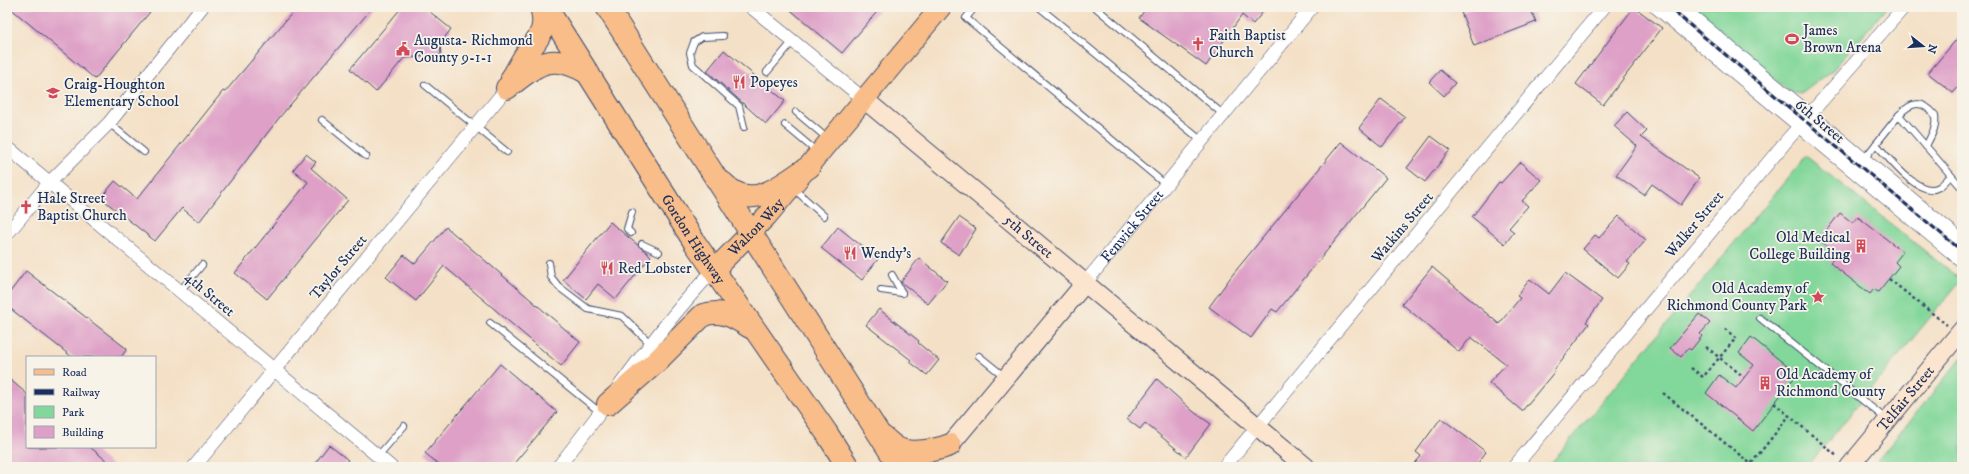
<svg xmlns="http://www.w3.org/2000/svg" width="1969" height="474" viewBox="0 0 1969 474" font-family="'IM FELL DW Pica',serif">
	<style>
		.green { fill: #82d79a; stroke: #4e837c }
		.building { fill: #dea0c7 }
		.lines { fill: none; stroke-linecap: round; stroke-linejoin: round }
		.lane-casing { stroke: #3c4a6e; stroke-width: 8 }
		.street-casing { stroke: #3c4a6e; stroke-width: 14 }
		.secondary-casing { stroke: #3c4a6e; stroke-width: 20 }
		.primary-casing { stroke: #3c4a6e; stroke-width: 22 }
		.highway-casing { stroke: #3c4a6e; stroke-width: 24 }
		.path { stroke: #3c4a6e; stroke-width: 2.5; stroke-dasharray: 3 3; stroke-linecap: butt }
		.lane { stroke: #fff; stroke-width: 6 }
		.street { stroke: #fff; stroke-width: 13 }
		.secondary { stroke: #fce5cf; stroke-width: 18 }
		.primary { stroke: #f8bd88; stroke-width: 20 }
		.highway { stroke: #f8bd88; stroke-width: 22 }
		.rail { stroke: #1b2f5e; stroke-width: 3; stroke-dasharray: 6 3; stroke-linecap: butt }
		.labels { text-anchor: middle; stroke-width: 3.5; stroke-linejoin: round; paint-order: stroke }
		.poi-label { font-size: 15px; fill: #1b2f5e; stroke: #f7f3e8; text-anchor: start }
		.street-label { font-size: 15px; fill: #1b2f5e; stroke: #f7f3e8 }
	</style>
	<rect width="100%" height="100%" fill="#f7f3e8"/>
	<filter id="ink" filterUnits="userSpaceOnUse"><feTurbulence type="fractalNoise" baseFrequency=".025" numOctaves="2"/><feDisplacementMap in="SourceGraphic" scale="8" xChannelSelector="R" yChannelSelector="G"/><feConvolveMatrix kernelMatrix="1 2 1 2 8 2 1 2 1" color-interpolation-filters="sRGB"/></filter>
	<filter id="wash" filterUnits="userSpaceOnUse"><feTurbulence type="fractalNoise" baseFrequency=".012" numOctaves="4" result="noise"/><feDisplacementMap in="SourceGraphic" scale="16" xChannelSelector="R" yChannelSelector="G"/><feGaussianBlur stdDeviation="0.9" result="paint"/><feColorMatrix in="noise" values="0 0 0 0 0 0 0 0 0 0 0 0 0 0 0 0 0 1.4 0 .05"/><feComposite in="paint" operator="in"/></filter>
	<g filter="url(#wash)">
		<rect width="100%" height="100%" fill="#f4e0c6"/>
		<g class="green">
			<polygon points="1686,7 1887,7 1833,70 1801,94 1790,92"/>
			<polygon points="1806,156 1961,280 1807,467 1548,467"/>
			<polygon points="1962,357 1962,467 1872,467"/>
		</g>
		<g id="blocks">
			<g class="building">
				<polygon points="9,7 154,7 95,79"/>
				<polygon points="297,7 373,7 279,118 199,222 182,208 155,241 101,198 115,181 137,199 223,91 225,92"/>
				<polygon points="402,7 424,7 451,29 440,44 441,55 404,58 376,92 350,69"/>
				<polygon points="787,7 881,7 842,53"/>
				<polygon points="1147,7 1267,7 1253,24 1242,15 1206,66 1139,18"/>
				<polygon points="1475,7 1530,7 1536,22 1474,46 1461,12"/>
				<polygon points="1634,7 1662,28 1603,105 1576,84"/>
				<polygon points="1962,33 1962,83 1953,93 1928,73"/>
				<polygon points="724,50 785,101 766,124 707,71"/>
				<polygon points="1440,70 1455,83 1444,96 1429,82"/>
				<polygon points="1381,99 1405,117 1382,147 1359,128"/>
				<polygon points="1627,112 1647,131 1641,137 1699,178 1681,205 1652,184 1644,195 1616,175 1637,146 1614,126"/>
				<polygon points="1431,136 1450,150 1425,182 1407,168"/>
				<polygon points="1341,142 1386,178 1277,312 1272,309 1251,338 1209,307 1233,274"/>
				<polygon points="306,154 316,162 311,168 348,200 267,299 235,273 308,182 293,170"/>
				<polygon points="1520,162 1541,180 1522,201 1528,206 1509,228 1514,232 1505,244 1472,217 1499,182 1501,183"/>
				<polygon points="1840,213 1853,223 1858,217 1903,252 1895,262 1899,266 1878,292 1874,289 1870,294 1830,263 1837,254 1819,240"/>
				<polygon points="1619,216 1646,240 1627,262 1630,264 1618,278 1583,249 1595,235 1599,238"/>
				<polygon points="959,217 976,229 959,255 941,243"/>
				<polygon points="610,222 651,256 616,299 598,284 586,299 563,280"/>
				<polygon points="446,227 580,342 561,366 444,266 416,301 386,277 404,255 415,264"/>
				<polygon points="838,227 878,259 862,280 821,248"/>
				<polygon points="919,258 947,281 928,304 901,282"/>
				<polygon points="1432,267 1499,324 1520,298 1517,296 1530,279 1549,294 1565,273 1602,300 1586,322 1589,324 1554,370 1555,371 1522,411 1489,383 1506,364 1471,337 1459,352 1402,304"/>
				<polygon points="26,271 127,349 121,357 72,357 7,306 7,296"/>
				<polygon points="879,309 919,341 918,343 939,360 927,375 910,362 911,360 866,325"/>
				<polygon points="1699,314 1710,323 1700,334 1702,336 1691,350 1688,348 1681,357 1670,348"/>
				<polygon points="1751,337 1797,374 1753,431 1706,393 1719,375 1736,388 1754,365 1739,353"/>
				<polygon points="500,364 557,412 511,467 442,467 425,453"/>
				<polygon points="7,377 27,394 27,447 90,447 114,467 7,467"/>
				<polygon points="1157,379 1194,412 1211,424 1186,457 1145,423 1140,429 1127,419"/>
				<polygon points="1441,418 1486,452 1475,467 1412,467 1421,456 1416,452"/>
				<polygon points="329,445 348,460 343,467 312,467"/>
			</g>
		</g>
	</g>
	<g filter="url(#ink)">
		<use href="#blocks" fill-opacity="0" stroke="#3c4a6e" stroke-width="1"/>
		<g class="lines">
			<g class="lane-casing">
				<g id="lane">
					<polyline points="975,7 966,18 1166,185"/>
					<polyline points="1039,7 1202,141"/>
					<polyline points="1095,7 1224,115"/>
					<polyline points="723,36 702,37 694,42 690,53 693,65 739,106 744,127"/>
					<polyline points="767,72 793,41"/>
					<polyline points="425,85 507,152"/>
					<polyline points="796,112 828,139"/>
					<path d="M1899 115C1912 101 1922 100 1935 115 1937 127 1931 136 1926 146"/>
					<polyline points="322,120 366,156"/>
					<polyline points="109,123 144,152"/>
					<polyline points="785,125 816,151"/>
					<path d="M1876 144C1888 157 1919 199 1939 187 1944 184 1947 179 1951 176"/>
					<polyline points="1864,159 1899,115 1962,188"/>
					<polyline points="793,188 824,216"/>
					<polyline points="631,233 627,229 632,212"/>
					<polyline points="642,244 659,252"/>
					<polyline points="549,263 551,277 559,287 588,309 622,316 650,343"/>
					<polyline points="892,275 902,293"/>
					<polyline points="181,290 202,265"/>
					<polyline points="881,290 902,293"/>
					<polyline points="1760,318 1886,419"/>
					<polyline points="490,323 601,413"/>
					<polyline points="979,356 1005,377"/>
					<polyline points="378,456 404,426"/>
				</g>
			</g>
			<g class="street-casing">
				<g id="street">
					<polyline points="751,7 865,100"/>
					<polyline points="1656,7 1962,261"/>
					<polyline points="1681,7 1962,241"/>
					<polyline points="7,147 391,467"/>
					<polyline points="7,234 50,182 109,123 202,7"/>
					<path id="s1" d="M1085 283 1312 7"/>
					<polyline points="194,467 507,88"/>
					<path d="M558 467C611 402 655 330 714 270"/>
					<polyline points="1224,467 1604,7"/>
					<polyline points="1514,467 1788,139 1904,7"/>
				</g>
			</g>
			<g class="secondary-casing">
				<g id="secondary">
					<path id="s2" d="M865 100 1306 467"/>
					<polyline points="950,445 1085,283"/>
					<path id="s3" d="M1849 467 1962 330"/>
				</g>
			</g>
			<g class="primary-casing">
				<g id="primary">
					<path id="s4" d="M714 270 767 216 941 7"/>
				</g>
			</g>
			<g class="highway-casing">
				<g id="highway">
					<path id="s5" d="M546 7 695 243 826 432 848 467"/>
					<polyline points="607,7 900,467"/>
					<path d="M512 78C517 71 520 63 525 56 538 38 548 31 541 7"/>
					<path d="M507 88C538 64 550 51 588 73"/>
					<path d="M723 183C752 214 781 184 809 167"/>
					<path d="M608 404 655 363 703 315C722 309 734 317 750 327"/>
					<path d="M883 437C887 440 891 444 895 447 909 456 937 450 950 445"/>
				</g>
			</g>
			<g class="path">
				<polyline points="1889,279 1947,325"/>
				<polyline points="1706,347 1744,377"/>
				<polyline points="1691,368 1703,377 1736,338 1725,329"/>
				<polyline points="1663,393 1751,464 1789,416"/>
				<polyline points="1774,403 1838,457"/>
			</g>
			<use href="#lane" class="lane"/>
			<use href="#street" class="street"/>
			<use href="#secondary" class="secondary"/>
			<use href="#primary" class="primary"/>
			<use href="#highway" class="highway"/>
			<polyline class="rail" points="1668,7 1962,251"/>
		</g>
	</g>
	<defs>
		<g id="stadium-bare" transform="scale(1.08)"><path d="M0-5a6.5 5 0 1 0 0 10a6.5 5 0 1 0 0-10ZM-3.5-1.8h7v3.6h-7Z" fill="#d1495b" stroke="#f7f3e8" stroke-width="2.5" paint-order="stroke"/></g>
		<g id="church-bare" transform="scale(1.08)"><path d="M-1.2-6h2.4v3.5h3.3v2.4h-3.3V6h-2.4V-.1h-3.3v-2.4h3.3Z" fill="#d1495b" stroke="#f7f3e8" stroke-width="2.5" paint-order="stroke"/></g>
		<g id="civic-bare" transform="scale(1.08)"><path d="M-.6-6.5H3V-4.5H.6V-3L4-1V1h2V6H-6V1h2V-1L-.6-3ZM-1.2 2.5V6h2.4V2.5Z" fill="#d1495b" stroke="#f7f3e8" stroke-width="2.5" paint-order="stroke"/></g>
		<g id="restaurant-bare" transform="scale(1.08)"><path d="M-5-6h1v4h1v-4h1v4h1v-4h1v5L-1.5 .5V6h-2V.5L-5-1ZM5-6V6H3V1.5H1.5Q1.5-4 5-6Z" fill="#d1495b" stroke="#f7f3e8" stroke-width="2.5" paint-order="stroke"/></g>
		<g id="school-bare" transform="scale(1.08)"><path d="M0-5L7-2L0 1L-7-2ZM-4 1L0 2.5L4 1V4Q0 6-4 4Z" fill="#d1495b" stroke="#f7f3e8" stroke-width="2.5" paint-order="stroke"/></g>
		<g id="building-bare" transform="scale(1.08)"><path d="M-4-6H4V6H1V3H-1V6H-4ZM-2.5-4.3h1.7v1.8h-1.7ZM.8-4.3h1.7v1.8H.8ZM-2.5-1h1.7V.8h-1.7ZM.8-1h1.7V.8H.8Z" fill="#d1495b" stroke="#f7f3e8" stroke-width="2.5" paint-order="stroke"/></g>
		<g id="sight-bare" transform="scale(1.08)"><path d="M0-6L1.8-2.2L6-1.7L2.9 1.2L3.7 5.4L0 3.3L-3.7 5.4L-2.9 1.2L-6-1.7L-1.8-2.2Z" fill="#d1495b" stroke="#f7f3e8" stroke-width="2.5" paint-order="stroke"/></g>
	</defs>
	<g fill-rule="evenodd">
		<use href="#stadium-bare" x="1792" y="39"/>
		<use href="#church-bare" x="1198" y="44"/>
		<use href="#civic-bare" x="403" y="49"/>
		<use href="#restaurant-bare" x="739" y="82"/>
		<use href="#school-bare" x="53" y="93"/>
		<use href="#church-bare" x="26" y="207"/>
		<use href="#building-bare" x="1861" y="246"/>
		<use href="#restaurant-bare" x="850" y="253"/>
		<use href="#restaurant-bare" x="607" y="268"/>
		<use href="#sight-bare" x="1818" y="297"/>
		<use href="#building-bare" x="1765" y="383"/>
	</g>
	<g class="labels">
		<g class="poi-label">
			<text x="1803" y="35">James<tspan x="1803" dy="17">Brown Arena</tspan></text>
			<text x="1209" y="40">Faith Baptist<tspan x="1209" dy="17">Church</tspan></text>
			<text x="414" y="45">Augusta- Richmond<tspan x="414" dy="17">County 9-1-1</tspan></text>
			<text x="750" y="87">Popeyes</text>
			<text x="64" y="89">Craig-Houghton<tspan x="64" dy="17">Elementary School</tspan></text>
			<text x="37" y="203">Hale Street<tspan x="37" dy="17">Baptist Church</tspan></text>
			<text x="1850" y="242" text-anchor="end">Old Medical<tspan x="1850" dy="17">College Building</tspan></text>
			<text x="861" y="258">Wendy's</text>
			<text x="618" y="273">Red Lobster</text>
			<text x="1807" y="293" text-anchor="end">Old Academy of<tspan x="1807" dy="17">Richmond County Park</tspan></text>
			<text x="1776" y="379">Old Academy of<tspan x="1776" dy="17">Richmond County</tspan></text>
		</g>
		<g class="street-label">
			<text transform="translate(1820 121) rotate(40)" y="5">6th Street</text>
			<text transform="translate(1694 224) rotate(-50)" y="5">Walker Street</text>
			<text dy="5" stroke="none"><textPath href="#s1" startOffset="74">Fenwick Street</textPath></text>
			<text dy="5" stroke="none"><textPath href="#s4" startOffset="60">Walton Way</textPath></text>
			<text transform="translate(1402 227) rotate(-50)" y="5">Watkins Street</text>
			<text dy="5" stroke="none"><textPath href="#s2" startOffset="213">5th Street</textPath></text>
			<text dy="5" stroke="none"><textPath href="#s5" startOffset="275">Gordon Highway</textPath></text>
			<text transform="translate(338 267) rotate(-50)" y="5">Taylor Street</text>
			<text transform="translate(210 294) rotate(40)" y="5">4th Street</text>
			<text dy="5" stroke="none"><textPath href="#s3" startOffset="89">Telfair Street</textPath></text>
		</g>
	</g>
	<rect width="1969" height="474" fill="none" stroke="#f7f3e8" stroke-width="24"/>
	<rect x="26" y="356" width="130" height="92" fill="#f7f3e8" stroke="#9fa5b1"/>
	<rect x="34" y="369" width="20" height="6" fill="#f8bd88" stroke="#9fa5b1"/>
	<text x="62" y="376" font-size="12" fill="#1b2f5e">Road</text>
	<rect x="34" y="389" width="20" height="6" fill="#1b2f5e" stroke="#9fa5b1"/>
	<text x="62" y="396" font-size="12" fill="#1b2f5e">Railway</text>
	<rect x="34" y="406" width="20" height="12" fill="#82d79a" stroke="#9fa5b1"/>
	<text x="62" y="416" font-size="12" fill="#1b2f5e">Park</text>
	<rect x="34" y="426" width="20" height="12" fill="#dea0c7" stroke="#9fa5b1"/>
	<text x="62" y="436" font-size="12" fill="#1b2f5e">Building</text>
	<g transform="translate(1923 46) rotate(107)" stroke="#f7f3e8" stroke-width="3" paint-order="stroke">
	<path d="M0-3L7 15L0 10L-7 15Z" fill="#1b2f5e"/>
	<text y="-6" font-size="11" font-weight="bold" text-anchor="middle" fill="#1b2f5e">N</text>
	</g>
</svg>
